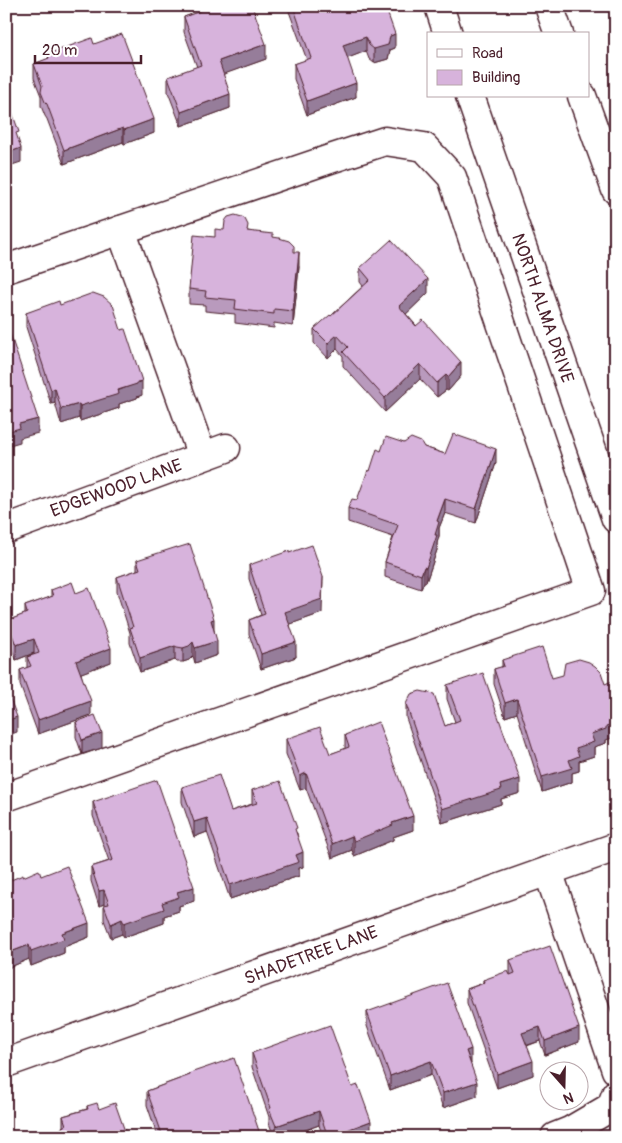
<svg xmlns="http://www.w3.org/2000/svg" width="622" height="1143" viewBox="0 0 622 1143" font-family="Pangolin,sans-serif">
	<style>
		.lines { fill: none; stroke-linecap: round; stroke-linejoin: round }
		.minor-casing { stroke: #4a1f2b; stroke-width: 31 }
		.major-casing { stroke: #4a1f2b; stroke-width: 31 }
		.minor { stroke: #fff; stroke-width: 28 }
		.major { stroke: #fff; stroke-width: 28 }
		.wall { fill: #b99abd; stroke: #4a1f2b }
		.shaded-wall { fill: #967d9a; stroke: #4a1f2b }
		.building { fill: #d7b3dc; stroke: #4a1f2b }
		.labels { text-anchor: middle; stroke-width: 4.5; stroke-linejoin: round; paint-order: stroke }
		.street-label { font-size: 18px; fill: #4a1f2b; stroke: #fff }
	</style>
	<rect width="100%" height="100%" fill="#fff"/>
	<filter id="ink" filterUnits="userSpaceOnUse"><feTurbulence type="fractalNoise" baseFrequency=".02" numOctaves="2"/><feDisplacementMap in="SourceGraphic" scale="10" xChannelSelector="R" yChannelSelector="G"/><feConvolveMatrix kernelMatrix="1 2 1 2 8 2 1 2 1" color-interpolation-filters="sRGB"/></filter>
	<g filter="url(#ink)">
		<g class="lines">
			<g class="minor-casing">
				<g id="minor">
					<polyline points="121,230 202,456"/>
					<polyline points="6,269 330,159 385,141 424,147 452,177 591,591 6,797"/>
					<polyline points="6,529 226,448"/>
					<polyline points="548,871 616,1070"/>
					<polyline points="6,1063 616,847"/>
					<polyline points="555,1137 570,1131 611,1107 616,1094"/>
				</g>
			</g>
			<g class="major-casing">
				<g id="major">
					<polyline points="439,6 448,34"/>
					<polyline points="549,6 559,34"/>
					<polyline points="470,96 616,519"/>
					<polyline points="582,96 616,190"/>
				</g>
			</g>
			<use href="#minor" class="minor"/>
			<use href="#major" class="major"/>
		</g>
		<g class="wall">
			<polygon points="201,6 266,59 223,74 230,108 181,126 168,92 168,77 197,67 184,32 184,17 201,11"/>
			<polygon points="287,6 385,6 395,48 390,50 388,59 374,63 369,59 366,51 347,58 356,97 307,115 294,79 294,64 307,60"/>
			<polygon points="94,44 154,133 124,144 123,142 64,164 47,119 45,116 41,106 41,96 34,78 34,64 48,59 48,54"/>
			<polygon points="248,231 273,237 294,252 299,267 293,326 274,323 274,328 235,323 235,314 205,311 205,305 189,304 189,289 215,237"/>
			<polygon points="360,268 428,293 406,314 461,376 448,391 446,390 437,397 420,379 385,412 343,366 343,356 337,349 328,358 314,343 314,329 331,316 363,286 360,282"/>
			<polygon points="60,305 142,395 137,397 137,398 119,404 119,408 80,421 79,418 61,424 55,403 51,404 26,327 26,313"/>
			<polygon points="404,443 424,447 445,454 496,463 476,523 445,513 439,528 439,536 437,543 437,550 426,582 424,582 421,589 385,577 385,562 393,537 348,522 348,508 357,500 370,471 381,451"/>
			<polygon points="137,560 214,630 217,655 195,663 193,656 189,660 183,662 177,662 175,660 140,672 130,643 130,633 117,592 117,577 137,570"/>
			<polygon points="249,565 322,613 290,624 296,657 261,669 249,634 249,620 261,615 249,579"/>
			<polygon points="51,590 76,593 111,662 81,673 91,715 38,734 20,685 20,670 27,668 27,657 34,654 34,653 16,660 7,635 7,621 25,614 25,606 51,597"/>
			<polygon points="502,660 552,678 606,740 606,743 594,747 594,756 579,761 579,771 572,773 572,782 542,792 517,713 505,717 494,684 494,669 502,667"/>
			<polygon points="447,685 520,793 501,799 501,804 442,823 406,718 406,704 445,726 455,722 447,699"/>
			<polygon points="76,722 102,748 82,754 76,737"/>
			<polygon points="345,735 413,830 393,837 393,840 354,856 352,850 332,858 306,788 300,790 286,754 286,739 330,754 345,749"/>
			<polygon points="182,787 231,811 252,804 252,790 297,833 303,867 299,868 299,876 230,899 207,832 194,837 182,802"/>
			<polygon points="93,802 194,901 179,906 179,911 164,916 164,923 124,937 122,934 111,938 104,920 104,904 99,906 91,881 91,867 109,861 93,816"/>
			<polygon points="41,876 89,937 64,947 64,953 31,966 29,959 8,968 6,962 6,882 23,877"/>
			<polygon points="616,930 616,961 616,952 613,945 613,931"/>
			<polygon points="510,960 579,1042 545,1055 540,1041 527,1046 533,1075 497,1088 467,1003 467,989 483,983 483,980 510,975"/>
			<polygon points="367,1012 470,1064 477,1096 443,1108 431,1075 390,1090 367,1026"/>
			<polygon points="252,1053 352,1087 371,1136 368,1137 323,1137 319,1125 286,1137 274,1137 269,1123 269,1117 252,1067"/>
			<polygon points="190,1073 259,1137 158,1137 147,1105 147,1091 190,1075"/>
			<polygon points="87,1106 99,1109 127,1137 37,1137 37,1135 51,1133 62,1129 62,1127 63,1126 63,1116 87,1109"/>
		</g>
		<g class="shaded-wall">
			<polygon points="395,34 395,48 390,50 388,59 374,63 374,49 390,36"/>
			<polygon points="366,37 366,51 343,60 343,45"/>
			<polygon points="266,44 266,59 219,76 219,61"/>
			<polygon points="356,83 356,97 307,115 307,101"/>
			<polygon points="230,94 230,108 181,126 181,112"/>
			<polygon points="154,119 154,133 124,144 124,130"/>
			<polygon points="123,128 123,142 64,164 64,150"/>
			<polygon points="21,148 21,162 9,166 9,176 6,177 7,153"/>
			<polygon points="299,252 299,267 293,326 293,311"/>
			<polygon points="428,279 428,293 399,321 399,306"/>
			<polygon points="337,335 337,349 328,358 328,343"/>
			<polygon points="461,362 461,376 448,391 448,377"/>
			<polygon points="420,364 420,379 385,412 385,398"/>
			<polygon points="446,375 446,390 437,397 437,383"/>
			<polygon points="142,381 142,395 137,397 137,398 119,404 119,408 80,421 80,406"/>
			<polygon points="55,388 55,403 51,404 51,390"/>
			<polygon points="79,404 79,418 61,424 61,409"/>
			<polygon points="38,419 38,433 20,438 20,442 6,446 6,432 19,424"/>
			<polygon points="496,449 496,463 476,523 476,509"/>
			<polygon points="445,499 445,513 439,528 439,536 437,543 437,550 426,582 426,568 435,535 437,521"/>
			<polygon points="424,567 424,582 421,589 421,575"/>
			<polygon points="323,577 322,613 285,626 285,612"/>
			<polygon points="214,619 214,633 211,620"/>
			<polygon points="34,639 34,653 16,660 16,645"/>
			<polygon points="217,641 217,655 195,663 195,648"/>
			<polygon points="193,642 193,656 189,660 183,662 183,648"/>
			<polygon points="296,642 296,657 261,669 261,654"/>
			<polygon points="175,646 175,660 140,672 140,658"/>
			<polygon points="111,648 111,662 76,675 76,661"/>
			<polygon points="517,699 517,713 505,717 505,703"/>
			<polygon points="91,701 91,715 38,734 38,720"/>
			<polygon points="17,717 17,732 6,736 6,721"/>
			<polygon points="616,717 616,737 606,740 606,743 594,747 594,756 579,761 579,771 572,773 572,782 542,792 542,777 569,760 576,748 591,734 606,726"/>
			<polygon points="102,733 102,748 82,754 82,740"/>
			<polygon points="306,773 306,788 300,790 300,776"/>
			<polygon points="520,779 520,793 501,799 501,804 442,823 442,809 500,785"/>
			<polygon points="413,816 413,830 393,837 393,840 354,856 354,841 392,823"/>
			<polygon points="207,818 207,832 194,837 194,822"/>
			<polygon points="352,836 352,850 332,858 332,844"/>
			<polygon points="303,852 303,867 299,868 299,876 230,899 230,885"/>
			<polygon points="194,887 194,901 179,906 179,911 164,916 164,923 124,937 124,923 162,903 177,892"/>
			<polygon points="104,890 104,904 99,906 99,891"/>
			<polygon points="122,919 122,934 111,938 111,924"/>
			<polygon points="89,923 89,937 64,947 64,953 31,966 31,951 62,933"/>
			<polygon points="29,945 29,959 8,968 8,953"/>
			<polygon points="540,1027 540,1041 522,1047 522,1033"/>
			<polygon points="579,1028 579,1042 545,1055 545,1041"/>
			<polygon points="471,1049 471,1064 466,1051"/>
			<polygon points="431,1061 431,1075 390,1090 390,1076"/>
			<polygon points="533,1061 533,1075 497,1088 497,1074"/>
			<polygon points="477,1082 477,1096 443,1108 443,1093"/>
			<polygon points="319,1111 319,1125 286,1137 276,1137 276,1126"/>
			<polygon points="371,1121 371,1136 368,1137 328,1137"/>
			<polygon points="259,1131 259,1137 242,1137"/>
		</g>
		<g class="building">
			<polygon points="202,6 252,6 266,44 219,61 230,94 181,112 168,77 201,65 184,17 203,10"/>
			<polygon points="293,6 385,6 395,34 390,36 388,45 374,49 369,45 366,37 343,45 356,83 307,101 294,64 311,58"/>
			<polygon points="122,34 154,119 124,130 123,128 64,150 47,104 45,102 41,92 42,86 34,64 49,58 48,54 92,38 94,44"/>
			<polygon points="6,95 19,132 16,133 21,148 7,153 9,162 6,163"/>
			<polygon points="235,215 242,217 245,219 248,225 247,231 273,234 273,237 279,238 289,241 294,246 294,252 299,252 293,311 274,309 274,314 235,309 236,300 205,297 206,291 189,289 194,235 215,237 215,229 224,230 225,221 228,217"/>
			<polygon points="391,240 428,279 399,306 416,326 423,320 461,362 448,377 446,375 437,383 420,364 385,398 343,352 348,347 337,335 328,343 314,329 330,315 331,316 370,280 360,268"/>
			<polygon points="93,293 104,297 113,305 121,330 125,329 142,381 137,382 137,384 118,390 119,394 80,406 79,404 61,409 55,388 51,390 26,313 59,301 60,305"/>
			<polygon points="6,321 38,419 19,424 20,428 6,432"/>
			<polygon points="453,434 496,449 476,509 445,499 437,521 439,522 435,535 437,535 426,568 424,567 421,575 385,562 398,525 348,508 352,499 357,500 368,470 370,471 377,449 381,451 386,437 404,443 411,438 421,442 424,447 445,454"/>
			<polygon points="190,544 214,619 211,620 217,641 195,648 193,642 189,646 183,648 177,647 175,646 140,658 130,628 133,627 117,577 140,569 137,560 177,547 177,548"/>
			<polygon points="312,545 323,577 322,599 285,612 296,642 261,654 249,620 265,614 249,565 289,551 289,553"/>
			<polygon points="72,582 76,593 89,588 111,648 76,661 91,701 38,720 20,670 31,666 27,657 39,653 34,639 16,645 7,621 27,613 25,606 53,596 51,590"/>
			<polygon points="542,647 552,678 563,675 565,663 579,659 589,662 595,666 601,672 605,684 612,681 616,694 616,717 615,718 616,723 606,726 606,729 591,734 594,742 576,748 579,756 569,760 572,768 542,777 517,699 505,703 494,669 504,666 502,660"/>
			<polygon points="483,673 520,779 500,785 501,790 442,809 406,704 411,694 420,691 434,694 445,726 460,720 447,685"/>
			<polygon points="6,688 17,717 6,721"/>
			<polygon points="95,715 102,733 82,740 76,722"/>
			<polygon points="378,722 413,816 392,823 393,825 354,841 352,836 332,844 306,773 300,776 286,739 320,727 330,754 349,747 345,735"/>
			<polygon points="219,775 231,811 257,803 252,790 280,781 297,828 295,829 303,852 296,855 299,862 230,885 207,818 194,822 182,787"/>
			<polygon points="157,780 194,887 177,892 179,897 162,903 164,909 124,923 122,919 111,924 104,905 109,904 104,890 99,891 91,867 113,860 93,802"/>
			<polygon points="67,866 89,923 62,933 64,939 31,951 29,945 8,953 6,948 6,882 23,875 23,877 39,870 41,876"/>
			<polygon points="616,930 616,938 613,931"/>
			<polygon points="550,946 579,1028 545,1041 540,1027 522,1033 533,1061 497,1074 467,989 484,983 483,980 508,971 510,975 515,973 510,960"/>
			<polygon points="447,983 471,1049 466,1051 477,1082 443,1093 431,1061 390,1076 367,1012"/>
			<polygon points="330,1025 352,1087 358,1085 371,1121 328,1137 319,1111 276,1126 269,1109 271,1108 252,1053"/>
			<polygon points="234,1058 259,1131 242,1137 163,1137 147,1091 190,1075 190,1073"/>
			<polygon points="97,1103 99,1109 115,1103 127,1137 37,1137 37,1135 50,1130 51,1133 63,1128 62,1127 66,1125 63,1116 88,1109 87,1106"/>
		</g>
	</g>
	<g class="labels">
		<g class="street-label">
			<text transform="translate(543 308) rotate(71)" y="6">NORTH ALMA DRIVE</text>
			<text transform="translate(116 488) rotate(-20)" y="6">EDGEWOOD LANE</text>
			<text transform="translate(311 955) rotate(-20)" y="6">SHADETREE LANE</text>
		</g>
	</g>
	<rect width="622" height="1143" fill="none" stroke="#fff" stroke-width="25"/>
	<rect x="12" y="12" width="597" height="1118" fill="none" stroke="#4a1f2b" stroke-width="2" filter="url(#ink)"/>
	<rect x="427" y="32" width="162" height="65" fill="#ffffff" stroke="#b7a5aa"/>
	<rect x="437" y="49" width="25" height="8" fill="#ffffff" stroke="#b7a5aa"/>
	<text x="472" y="58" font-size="15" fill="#4a1f2b">Road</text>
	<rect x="437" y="70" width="25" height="15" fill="#d7b3dc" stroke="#b7a5aa"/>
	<text x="472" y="82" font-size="15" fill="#4a1f2b">Building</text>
	<g transform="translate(564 1086) rotate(160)"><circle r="24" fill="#ffffff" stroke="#b7a5aa"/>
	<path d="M0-4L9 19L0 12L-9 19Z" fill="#4a1f2b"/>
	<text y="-8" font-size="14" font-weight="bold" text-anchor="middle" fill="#4a1f2b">N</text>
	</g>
	<path d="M35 55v8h106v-8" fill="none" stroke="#4a1f2b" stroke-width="2.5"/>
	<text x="42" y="55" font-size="15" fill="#4a1f2b" stroke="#ffffff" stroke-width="4" paint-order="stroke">20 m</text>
</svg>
